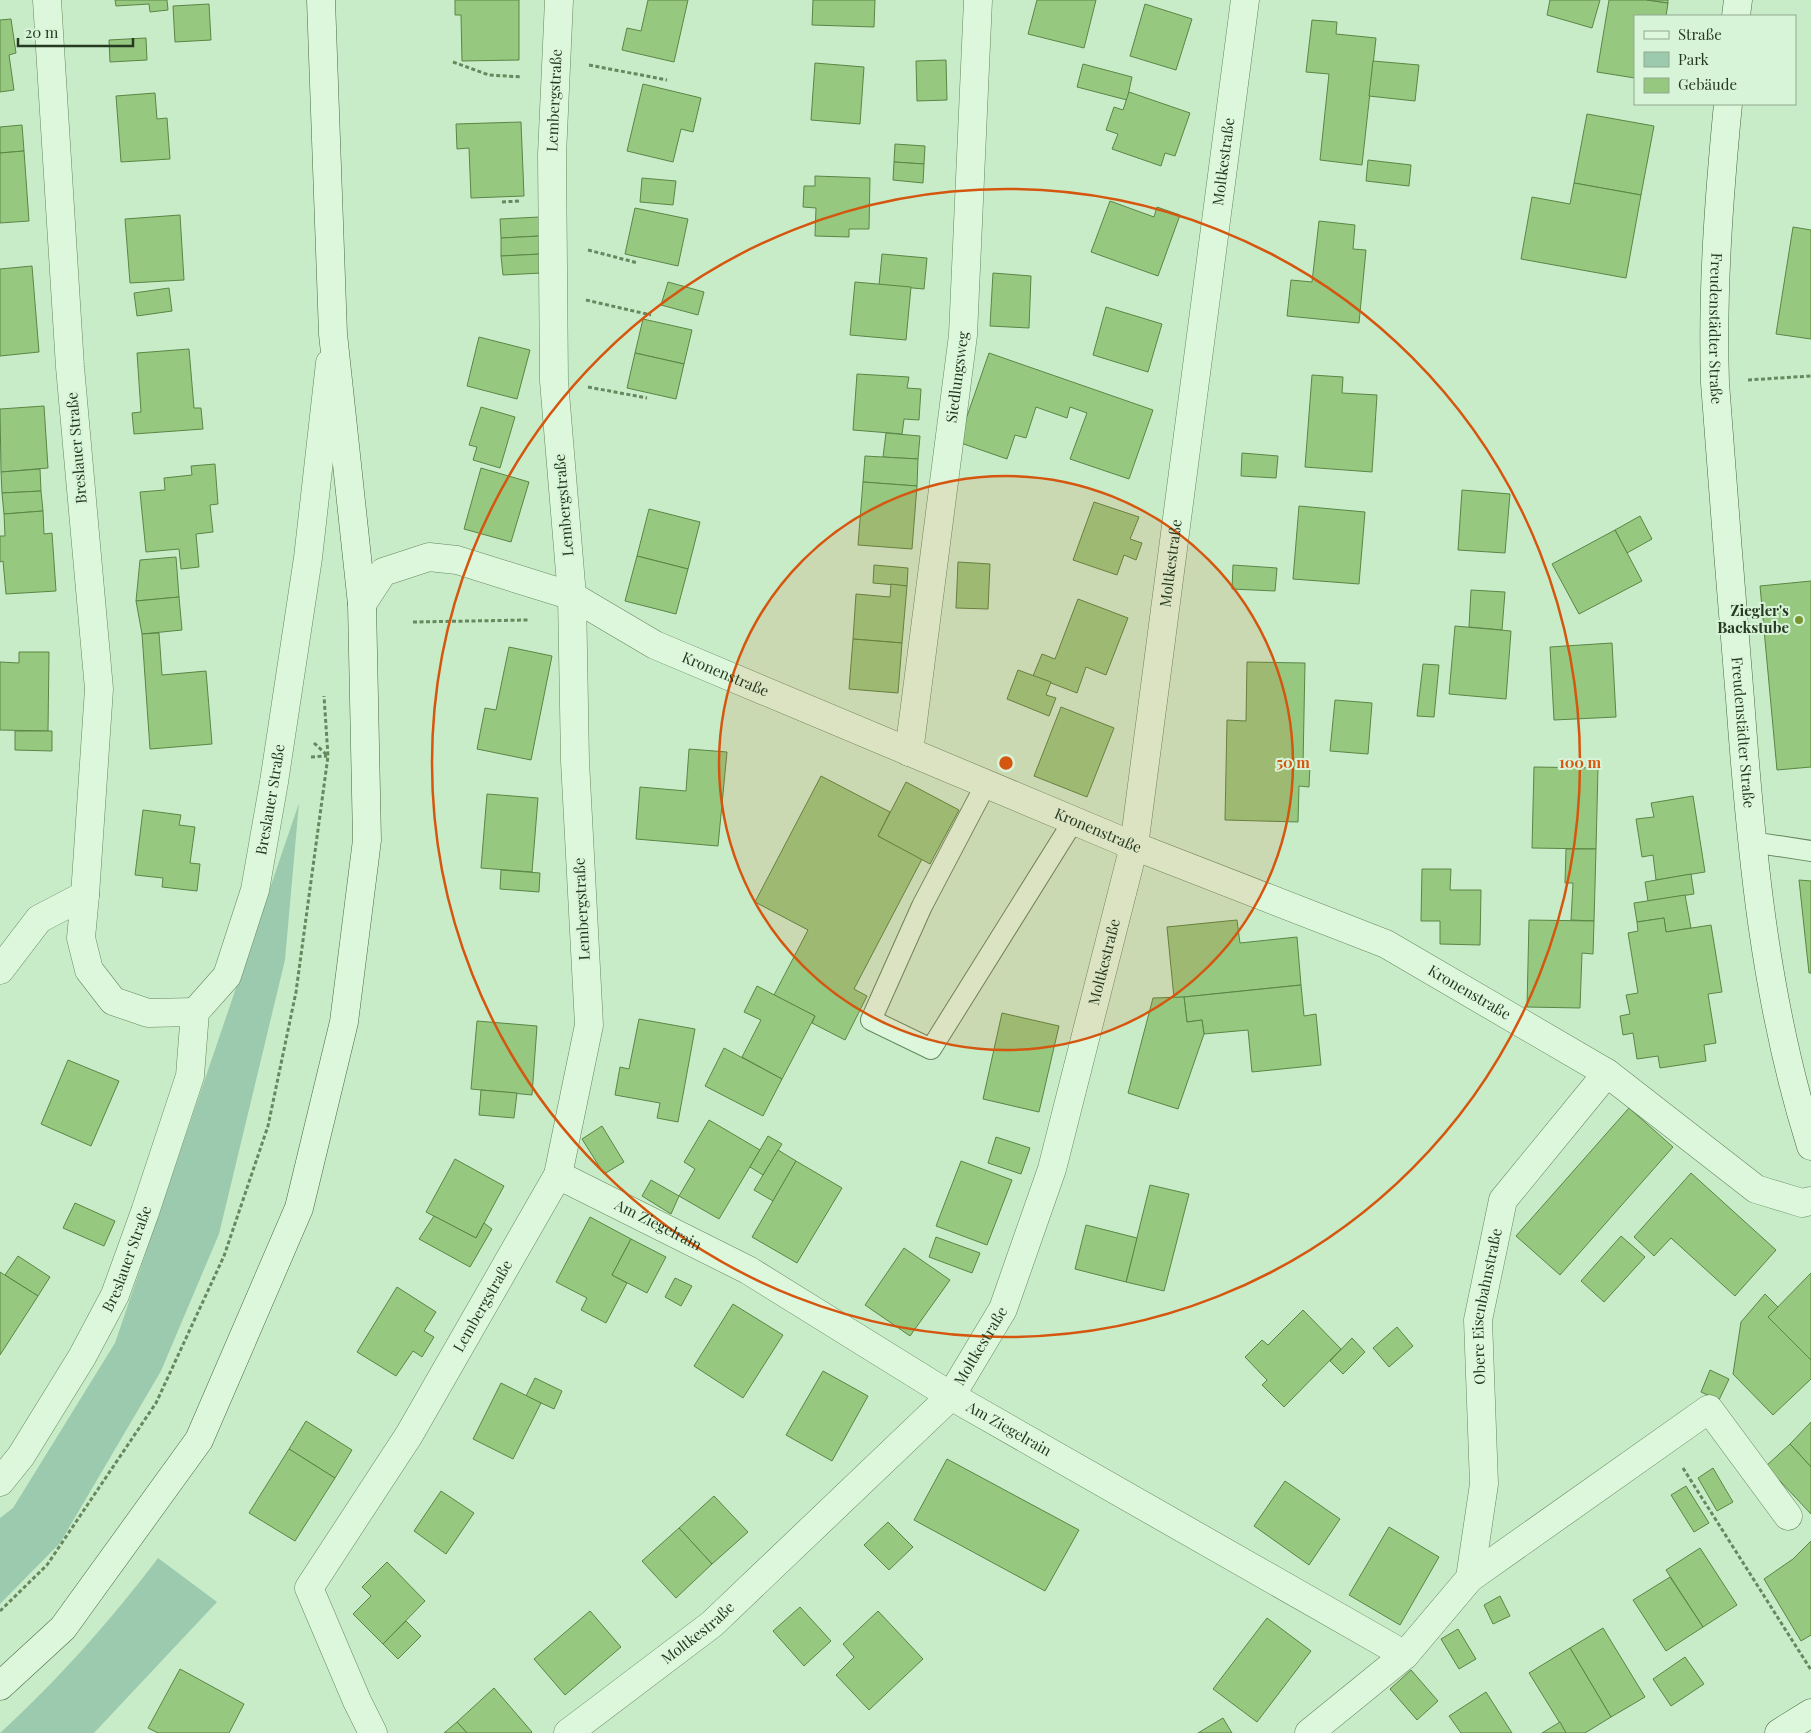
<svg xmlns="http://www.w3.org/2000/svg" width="1811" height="1733" viewBox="0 0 1811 1733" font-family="'Playfair Display',serif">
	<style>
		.green { fill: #9ccaaf }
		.building { fill: #96c880; stroke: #5a8645 }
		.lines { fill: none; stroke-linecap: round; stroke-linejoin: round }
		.lane-casing { stroke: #66885e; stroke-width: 22 }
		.street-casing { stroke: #66885e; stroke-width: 29 }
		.secondary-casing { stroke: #4a6a41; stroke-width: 29 }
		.path { stroke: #66885e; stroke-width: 3; stroke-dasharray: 4 2.5; stroke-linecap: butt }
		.lane { stroke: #dcf7db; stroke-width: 20 }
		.street { stroke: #dcf7db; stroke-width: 28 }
		.secondary { stroke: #dcf7db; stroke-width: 28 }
		.ring { fill: none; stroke: #d5560e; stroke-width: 2.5 }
		.poi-dot { fill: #789431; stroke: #d8f4d8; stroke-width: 2 }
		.labels { text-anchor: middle; stroke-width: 4; stroke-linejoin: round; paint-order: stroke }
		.street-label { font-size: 15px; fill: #263921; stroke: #d8f4d8 }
		.poi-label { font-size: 15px; font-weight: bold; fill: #263921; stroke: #d8f4d8; text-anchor: end }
		.centre { fill: #d5560e; stroke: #d8f4d8; stroke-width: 2.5 }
		.ring-label { font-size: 15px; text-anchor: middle; font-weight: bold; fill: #d5560e; stroke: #d8f4d8; stroke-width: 4; stroke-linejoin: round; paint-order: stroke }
	</style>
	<rect width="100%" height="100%" fill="#c9ecc8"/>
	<g class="green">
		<polygon points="299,803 285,960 219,1234 161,1371 60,1543 0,1604 0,1518 13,1508 115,1343"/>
		<path d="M158 1558 217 1602 94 1733H0C57 1681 112 1619 158 1558Z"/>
	</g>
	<g class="building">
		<polygon points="115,0 167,0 168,10 150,12 149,4 116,6"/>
		<polygon points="455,0 519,0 519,60 462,61 461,15 455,15"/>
		<polygon points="648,0 688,0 674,62 622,50 627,28 641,31"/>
		<polygon points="813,0 875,0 874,27 812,25"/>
		<polygon points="1037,0 1096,0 1084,48 1028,34"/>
		<polygon points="1550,0 1600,0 1592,28 1547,15"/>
		<polygon points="1609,0 1647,0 1668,3 1666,16 1635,16 1635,78 1597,72"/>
		<polygon points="1647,0 1668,0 1668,3"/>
		<polygon points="209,4 211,40 175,42 173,6"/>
		<polygon points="1145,4 1192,19 1176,70 1130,56"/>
		<polygon points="11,19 16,53 9,55 14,90 0,92 0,20"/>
		<polygon points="1312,20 1337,22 1336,34 1376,38 1362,165 1320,160 1329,74 1306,72"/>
		<polygon points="146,38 147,60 110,62 109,40"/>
		<polygon points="946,60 947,100 917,101 916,61"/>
		<polygon points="1373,61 1419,65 1415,101 1369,96"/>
		<polygon points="815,63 864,67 860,124 811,120"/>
		<polygon points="1083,64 1132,77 1127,100 1077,87"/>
		<polygon points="643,84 701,98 693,132 681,129 673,162 627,151"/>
		<polygon points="1129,92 1190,113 1175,156 1165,153 1161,166 1112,149 1118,134 1106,130 1114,107 1123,110"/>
		<polygon points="155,93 157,119 167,118 170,159 121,162 116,96"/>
		<polygon points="1587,114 1654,126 1641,195 1574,183"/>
		<polygon points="521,122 524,196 471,198 469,148 457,149 456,124"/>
		<polygon points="22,125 24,151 0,153 0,127"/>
		<polygon points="895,144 925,146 924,164 894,162"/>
		<polygon points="24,151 29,221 0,223 0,153"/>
		<polygon points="1368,160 1411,165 1409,186 1366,181"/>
		<polygon points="894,162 924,164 923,183 893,180"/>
		<polygon points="815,176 870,178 869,229 849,229 849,237 815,236 816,208 803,207 804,186 815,186"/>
		<polygon points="642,178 676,181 673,205 640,202"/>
		<polygon points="1574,183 1641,195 1626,278 1521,259 1532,197 1570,204"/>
		<polygon points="1110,201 1154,217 1157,207 1180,215 1158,276 1091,252"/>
		<polygon points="635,208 688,219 678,266 625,254"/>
		<polygon points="180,215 184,280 130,283 125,219"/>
		<polygon points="539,217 540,236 501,238 500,219"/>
		<polygon points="1319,221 1355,225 1353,249 1366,250 1359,323 1287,316 1291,280 1312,282"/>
		<polygon points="1793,227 1811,230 1811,339 1776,334"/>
		<polygon points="540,236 541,254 501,256 501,238"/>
		<polygon points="541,254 542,273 503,275 501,256"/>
		<polygon points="882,254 927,258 924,289 879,285"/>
		<polygon points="32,266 39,352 0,356 0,269"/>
		<polygon points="993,273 1031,276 1029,328 990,326"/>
		<polygon points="668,282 704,292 698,315 661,305"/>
		<polygon points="855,282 911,287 906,340 850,335"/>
		<polygon points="169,288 172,311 137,316 134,293"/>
		<polygon points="1106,307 1162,324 1148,372 1093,355"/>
		<polygon points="643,319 692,330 684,364 635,353"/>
		<polygon points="479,337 530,350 517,399 467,386"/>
		<polygon points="189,349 194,408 201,408 203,429 134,434 132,413 141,412 137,353"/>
		<polygon points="635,353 684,364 676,399 627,388"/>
		<polygon points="989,353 1153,410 1129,479 1070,459 1087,413 1070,407 1067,418 1036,407 1026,438 1015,435 1007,459 958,442"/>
		<polygon points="857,374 909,377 907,388 921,389 919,420 904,419 902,434 853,430"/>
		<polygon points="1312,375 1343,377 1342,393 1377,395 1372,472 1305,467"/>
		<polygon points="44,406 48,468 1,472 0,409"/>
		<polygon points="481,407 515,417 500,468 473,460 477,447 469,445"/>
		<polygon points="886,433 920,436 918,459 883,457"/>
		<polygon points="1242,453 1278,456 1276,478 1241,476"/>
		<polygon points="865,456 918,459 917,486 863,482"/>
		<polygon points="215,464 218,504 210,505 213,532 196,534 199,567 181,569 179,549 146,552 140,492 165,490 164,478 192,475 191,466"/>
		<polygon points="481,468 529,482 511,542 464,529"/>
		<polygon points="40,469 41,491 2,493 1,472"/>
		<polygon points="863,482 917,486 912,549 858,545"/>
		<polygon points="1462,490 1510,494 1505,553 1458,550"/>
		<polygon points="41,491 43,511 4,514 2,493"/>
		<polygon points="1094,502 1139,517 1130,539 1142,543 1136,560 1124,555 1117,575 1073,560"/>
		<polygon points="1299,506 1365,512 1359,584 1293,579"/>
		<polygon points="649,509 700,522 688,569 637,556"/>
		<polygon points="43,511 44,534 52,533 56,591 6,594 3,561 0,562 0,536 5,536 4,514"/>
		<polygon points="1640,516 1652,539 1627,553 1615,530"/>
		<polygon points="1615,530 1642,581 1579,614 1552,564"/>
		<polygon points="637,556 688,569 676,614 625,601"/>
		<polygon points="176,557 179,597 136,601 140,560"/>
		<polygon points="958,562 990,564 988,609 956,608"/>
		<polygon points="874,565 908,568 907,586 873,583"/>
		<polygon points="1233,565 1277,568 1275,591 1232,589"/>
		<polygon points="1811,581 1811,767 1777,770 1760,586"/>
		<polygon points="891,584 907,586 902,643 853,639 856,594 890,597"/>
		<polygon points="1471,590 1505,592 1502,630 1469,627"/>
		<polygon points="179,597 182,630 142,634 136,601"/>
		<polygon points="1078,599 1128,618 1106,675 1086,667 1077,693 1033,676 1042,654 1055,659"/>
		<polygon points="1455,626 1511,631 1506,699 1449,694"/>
		<polygon points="159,633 162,675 206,671 212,744 150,749 142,634"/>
		<polygon points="853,639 902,643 898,693 849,689"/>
		<polygon points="1612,643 1616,717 1554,720 1550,647"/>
		<polygon points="509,647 552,656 531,760 477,749 485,708 496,710"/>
		<polygon points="19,652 49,652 48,731 0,730 0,662 19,663"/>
		<polygon points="1247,662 1305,663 1303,765 1310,765 1309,787 1299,786 1298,822 1225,820 1227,720 1246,721"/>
		<polygon points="1423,664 1439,665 1434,717 1417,716"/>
		<polygon points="1018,670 1051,682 1046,695 1056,698 1049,716 1007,699"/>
		<polygon points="1335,700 1372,703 1368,754 1330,751"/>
		<polygon points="1061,707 1114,728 1087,797 1034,776"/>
		<polygon points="15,731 52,731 52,751 15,750"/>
		<polygon points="689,749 727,752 718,846 636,839 640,787 686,791"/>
		<polygon points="1534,767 1598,768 1596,849 1532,848"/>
		<polygon points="821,776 890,812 878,836 922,859 854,989 867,996 845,1040 812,1023 815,1016 774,995 808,930 755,902"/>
		<polygon points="906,782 959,810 930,864 878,836"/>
		<polygon points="487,794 538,798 532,872 481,868"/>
		<polygon points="1693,796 1705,872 1656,880 1653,855 1642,857 1636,819 1654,817 1651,803"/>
		<polygon points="143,810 181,815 179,825 195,827 190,863 200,864 197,891 162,887 163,878 135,875"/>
		<polygon points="1566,849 1596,849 1594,921 1571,920 1573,883 1565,883"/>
		<polygon points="1422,869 1451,869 1450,890 1481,890 1480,945 1440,944 1440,921 1421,921"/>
		<polygon points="501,870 540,873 539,892 500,889"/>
		<polygon points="1691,874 1694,894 1648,901 1645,882"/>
		<polygon points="1799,880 1811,881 1811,973 1809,973"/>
		<polygon points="1685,895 1691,928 1666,932 1664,918 1637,922 1634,903"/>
		<polygon points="1664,918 1666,932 1711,925 1722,992 1708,994 1716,1043 1704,1045 1706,1061 1660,1068 1658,1056 1637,1059 1633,1033 1623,1035 1620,1016 1630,1014 1626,995 1638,993 1628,933 1638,931 1637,922"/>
		<polygon points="1237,920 1240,943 1297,937 1301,985 1174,998 1167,927"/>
		<polygon points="1529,920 1594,921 1593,954 1582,953 1580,1008 1527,1007"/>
		<polygon points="1301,985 1304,1016 1316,1014 1321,1065 1252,1072 1248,1030 1204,1034 1202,1020 1187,1022 1184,997"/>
		<polygon points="757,986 815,1016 782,1079 742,1057 761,1020 744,1012"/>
		<polygon points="1184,997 1187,1022 1202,1020 1204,1034 1178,1109 1128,1093 1153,998"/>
		<polygon points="1002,1013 1059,1026 1039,1112 983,1099"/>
		<polygon points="639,1019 695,1029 678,1122 657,1118 660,1103 615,1095 620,1067 629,1069"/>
		<polygon points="477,1021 537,1026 532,1095 471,1089"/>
		<polygon points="724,1048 782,1079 763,1116 705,1086"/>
		<polygon points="68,1060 119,1081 91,1146 41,1124"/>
		<polygon points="481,1090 517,1093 514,1118 479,1115"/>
		<polygon points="1629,1108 1673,1147 1560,1275 1516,1236"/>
		<polygon points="709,1120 760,1150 719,1219 679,1196 695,1169 684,1162"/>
		<polygon points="602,1126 624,1162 604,1174 582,1139"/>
		<polygon points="768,1136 782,1144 763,1175 750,1167"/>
		<polygon points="996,1137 1030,1148 1021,1174 988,1163"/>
		<polygon points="778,1150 796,1161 773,1201 754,1190"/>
		<polygon points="455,1159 504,1186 476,1238 426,1212"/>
		<polygon points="796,1161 842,1188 797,1263 752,1237"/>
		<polygon points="961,1161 1012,1180 987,1245 936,1226"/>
		<polygon points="1691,1173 1776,1250 1735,1296 1671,1238 1654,1256 1634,1237"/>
		<polygon points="651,1180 679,1196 671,1214 642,1196"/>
		<polygon points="1150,1185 1189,1194 1164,1291 1126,1282"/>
		<polygon points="75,1203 115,1221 104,1246 63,1228"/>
		<polygon points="434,1216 476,1238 484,1223 492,1229 470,1267 419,1239"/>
		<polygon points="590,1217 631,1239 612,1275 627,1283 606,1323 581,1310 587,1298 556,1282"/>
		<polygon points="1086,1225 1137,1238 1126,1282 1075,1269"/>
		<polygon points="1621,1236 1645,1257 1604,1302 1581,1281"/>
		<polygon points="936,1237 980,1253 972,1273 929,1257"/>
		<polygon points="631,1239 666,1257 647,1293 612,1275"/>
		<polygon points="904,1248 950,1280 910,1336 865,1305"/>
		<polygon points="18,1256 50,1277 38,1296 5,1275"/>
		<polygon points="0,1272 38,1296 0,1355"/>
		<polygon points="1811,1273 1811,1360 1768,1317"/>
		<polygon points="675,1278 692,1286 681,1306 665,1297"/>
		<polygon points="397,1287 436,1312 424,1331 434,1337 422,1357 413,1351 396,1376 357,1352"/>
		<polygon points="1765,1294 1778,1307 1768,1317 1811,1360 1811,1379 1773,1415 1733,1374 1741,1322"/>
		<polygon points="733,1304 783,1335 743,1398 694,1366"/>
		<polygon points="1303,1310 1341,1349 1284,1407 1262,1385 1267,1380 1245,1357 1262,1340 1268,1345"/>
		<polygon points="1397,1327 1413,1346 1389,1367 1373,1348"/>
		<polygon points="1352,1338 1365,1352 1343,1374 1330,1361"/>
		<polygon points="1710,1370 1729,1379 1719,1400 1701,1392"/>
		<polygon points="823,1371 868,1396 832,1461 786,1435"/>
		<polygon points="535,1378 562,1391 554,1409 526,1396"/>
		<polygon points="501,1383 541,1403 513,1459 473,1439"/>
		<polygon points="306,1421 352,1450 335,1478 289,1449"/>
		<polygon points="1811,1422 1811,1467 1790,1444"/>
		<polygon points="1790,1444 1811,1467 1811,1514 1766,1466"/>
		<polygon points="289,1449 335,1478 295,1541 249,1513"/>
		<polygon points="947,1459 1079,1530 1045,1591 914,1520"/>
		<polygon points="1713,1468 1733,1502 1717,1511 1698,1478"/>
		<polygon points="1285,1481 1340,1519 1309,1565 1254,1526"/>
		<polygon points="1686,1486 1709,1523 1694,1532 1671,1495"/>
		<polygon points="441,1491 474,1513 446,1554 414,1531"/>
		<polygon points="714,1496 748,1532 712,1564 679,1528"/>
		<polygon points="888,1522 913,1547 889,1570 864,1545"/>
		<polygon points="1389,1527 1439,1557 1400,1625 1349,1595"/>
		<polygon points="679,1528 712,1564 676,1598 642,1561"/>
		<polygon points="1811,1541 1811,1635 1801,1641 1764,1579 1793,1559"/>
		<polygon points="1700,1548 1737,1605 1703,1627 1666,1570"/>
		<polygon points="387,1562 425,1601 383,1644 353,1614 371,1596 362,1587"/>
		<polygon points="1670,1577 1703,1627 1666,1651 1633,1600"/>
		<polygon points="1500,1596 1510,1616 1493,1624 1484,1605"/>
		<polygon points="800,1607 831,1641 804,1666 773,1631"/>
		<polygon points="590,1611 621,1647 565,1695 534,1659"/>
		<polygon points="878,1611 923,1659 869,1710 836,1675 854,1657 843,1644"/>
		<polygon points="1267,1618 1311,1651 1257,1722 1213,1689"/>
		<polygon points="406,1621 421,1636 398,1659 383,1644"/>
		<polygon points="1603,1628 1645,1697 1611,1717 1570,1648"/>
		<polygon points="1458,1629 1476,1659 1459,1669 1441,1639"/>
		<polygon points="1570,1648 1611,1717 1585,1733 1566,1733 1529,1673"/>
		<polygon points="1685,1657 1704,1684 1671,1706 1653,1679"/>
		<polygon points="180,1669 244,1704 229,1733 158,1733 148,1728"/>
		<polygon points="1411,1670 1438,1701 1417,1720 1390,1689"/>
		<polygon points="494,1688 532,1732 531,1733 467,1733 457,1722"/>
		<polygon points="1486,1692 1512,1733 1461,1733 1449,1716"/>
		<polygon points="1223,1718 1232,1733 1198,1733"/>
		<polygon points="457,1722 467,1733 444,1733"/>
		<polygon points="1560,1722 1566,1733 1542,1733"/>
	</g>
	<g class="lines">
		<g class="lane-casing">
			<g id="lane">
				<polyline points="986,784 922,906 871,1020 931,1049 1074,820"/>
				<polyline points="1752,842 1811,851"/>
			</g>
		</g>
		<g class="street-casing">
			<g id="street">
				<path id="s1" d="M362 604 383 572 429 557 457 560 572 596 655 645 1134 846 1386 944 1607 1073 1756 1189 1802 1203 1811 1201"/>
				<path id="s2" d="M909 752 963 335 978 0"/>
				<polyline points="85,895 81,938 89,970 113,1001 148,1013 195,1012"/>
				<polyline points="0,970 39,919 85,895 99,689 70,367 47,0"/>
				<path id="s3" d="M558 1175 748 1270 951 1396 1405 1655"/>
				<path id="s4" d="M0 1482 21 1456 82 1357 115 1295 145 1212 190 1076 195 1012 227 976 255 890 274 782 308 558 330 363"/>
				<polyline points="1470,1578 1709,1409 1788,1516"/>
				<path id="s5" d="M373 1733 357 1701 309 1588 409 1435 558 1175 589 1025 575 761 572 596 554 381 552 155 559 0"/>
				<path id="s6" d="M568 1733 712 1624 951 1396 1003 1309 1052 1169 1134 846 1245 0"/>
				<path id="s7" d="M1309 1733 1405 1655 1470 1578 1484 1484 1478 1320 1503 1200 1607 1073"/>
			</g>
		</g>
		<g class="secondary-casing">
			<g id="secondary">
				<polyline points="1736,16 1738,0"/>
				<path id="s8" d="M1728 104C1719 197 1712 289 1715 383 1723 488 1731 594 1740 699 1751 850 1765 1001 1811 1146"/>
				<polyline points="0,1686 63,1628 199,1440 299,1208 344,1022 367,840 362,604 333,334 321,0"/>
				<polyline points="1779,1733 1811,1713"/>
			</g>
		</g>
		<g class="path">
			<polyline points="453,62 489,75 522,77"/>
			<polyline points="589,65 667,80"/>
			<polyline points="502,202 519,201"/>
			<polyline points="588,250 638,263"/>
			<polyline points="586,300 651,315"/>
			<polyline points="1748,380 1811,376"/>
			<polyline points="588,387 647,398"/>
			<polyline points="413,622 528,620"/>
			<polyline points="314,743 328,756"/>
			<polyline points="311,757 327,756"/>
			<polyline points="1683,1468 1811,1670"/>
			<polyline points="0,1611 47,1565 156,1403 224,1256 268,1126 296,992 328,756 324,696"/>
		</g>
		<use href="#lane" class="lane"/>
		<use href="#street" class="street"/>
		<use href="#secondary" class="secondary"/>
	</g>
	<circle cx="1006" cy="763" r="287" fill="#d5560e" fill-opacity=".12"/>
	<g class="ring">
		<circle cx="1006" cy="763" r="287"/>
		<circle cx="1006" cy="763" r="574"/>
	</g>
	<circle class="poi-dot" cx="1799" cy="620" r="5"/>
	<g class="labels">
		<g class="street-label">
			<text dy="5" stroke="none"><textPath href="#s5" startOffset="1720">Lembergstraße</textPath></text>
			<text dy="5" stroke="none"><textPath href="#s6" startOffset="1784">Moltkestraße</textPath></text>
			<text dy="5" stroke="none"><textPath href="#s8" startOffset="225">Freudenstädter Straße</textPath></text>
			<text dy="5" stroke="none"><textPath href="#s2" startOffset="378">Siedlungsweg</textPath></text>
			<text transform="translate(77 448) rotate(-95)" y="5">Breslauer Straße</text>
			<text transform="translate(564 505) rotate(-95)" y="5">Lembergstraße</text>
			<text dy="5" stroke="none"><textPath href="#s6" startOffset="1379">Moltkestraße</textPath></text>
			<text dy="5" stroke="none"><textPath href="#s1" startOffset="408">Kronenstraße</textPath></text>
			<text dy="5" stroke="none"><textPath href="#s8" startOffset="630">Freudenstädter Straße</textPath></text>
			<text dy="5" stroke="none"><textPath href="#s4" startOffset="746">Breslauer Straße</textPath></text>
			<text dy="5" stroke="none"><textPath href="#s1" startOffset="812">Kronenstraße</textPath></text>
			<text transform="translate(582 909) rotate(-93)" y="5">Lembergstraße</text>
			<text dy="5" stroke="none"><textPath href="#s6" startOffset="974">Moltkestraße</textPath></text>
			<text dy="5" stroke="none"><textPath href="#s1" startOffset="1218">Kronenstraße</textPath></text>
			<text dy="5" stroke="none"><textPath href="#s3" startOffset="112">Am Ziegelrain</textPath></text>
			<text dy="5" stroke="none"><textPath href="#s4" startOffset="258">Breslauer Straße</textPath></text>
			<text dy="5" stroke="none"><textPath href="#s5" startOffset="490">Lembergstraße</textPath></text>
			<text dy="5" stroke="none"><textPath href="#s7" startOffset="498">Obere Eisenbahnstraße</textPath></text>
			<text dy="5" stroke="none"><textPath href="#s6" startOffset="569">Moltkestraße</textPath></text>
			<text dy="5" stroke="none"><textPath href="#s3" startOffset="518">Am Ziegelrain</textPath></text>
			<text dy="5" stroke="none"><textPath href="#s6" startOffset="164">Moltkestraße</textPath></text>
		</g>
		<g class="poi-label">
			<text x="1789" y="616">Ziegler's<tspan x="1789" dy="17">Backstube</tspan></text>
		</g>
	</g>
	<circle cx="1006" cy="763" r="8" class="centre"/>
	<g class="ring-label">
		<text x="1293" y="768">50 m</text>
		<text x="1580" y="768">100 m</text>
	</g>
	<rect x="1634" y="15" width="162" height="90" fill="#d8f4d8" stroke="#91a98f"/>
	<rect x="1644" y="31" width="25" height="8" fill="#dcf7db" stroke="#91a98f"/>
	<text x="1678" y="40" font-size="15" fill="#263921">Straße</text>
	<rect x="1644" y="52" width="25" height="15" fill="#9ccaaf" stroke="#91a98f"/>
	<text x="1678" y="65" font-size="15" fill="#263921">Park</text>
	<rect x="1644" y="78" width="25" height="15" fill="#96c880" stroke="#91a98f"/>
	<text x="1678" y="90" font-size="15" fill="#263921">Gebäude</text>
	<path d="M18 38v8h115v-8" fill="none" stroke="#263921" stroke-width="2.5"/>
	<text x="25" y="38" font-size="15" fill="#263921" stroke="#d8f4d8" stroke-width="4" paint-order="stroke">20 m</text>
</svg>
